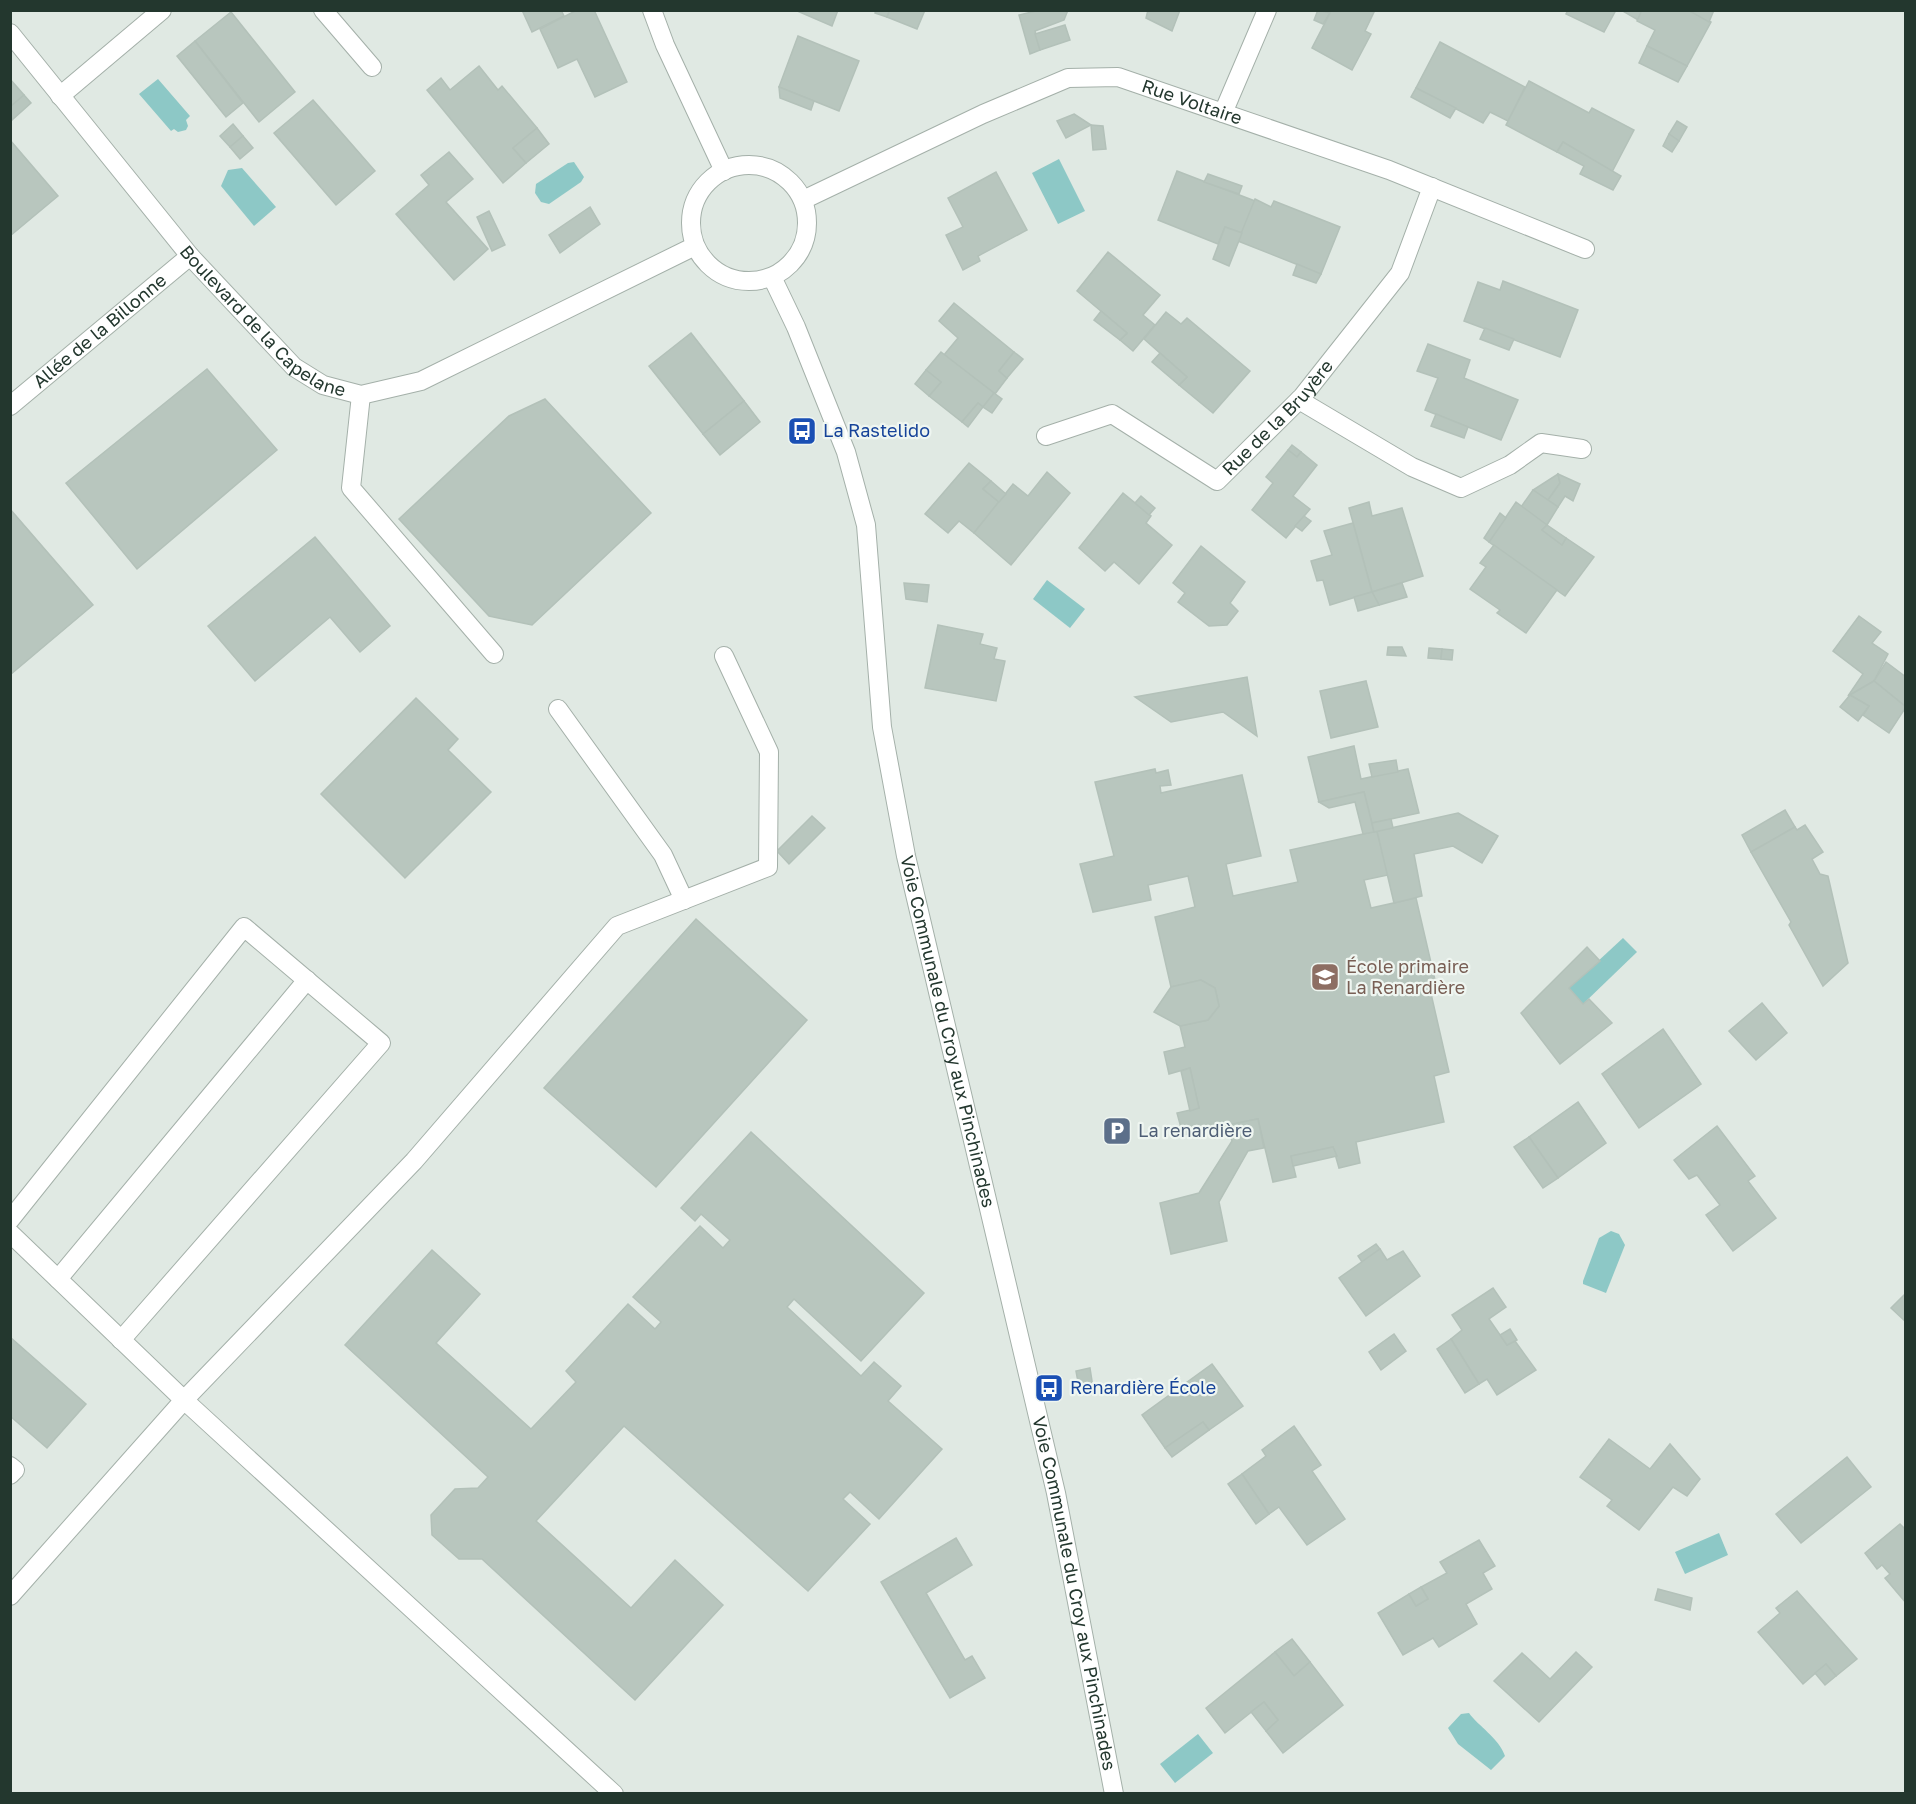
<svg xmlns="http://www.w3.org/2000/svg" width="1916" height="1804" viewBox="0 0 1916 1804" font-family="'Golos Text',sans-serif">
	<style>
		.water { fill: #8dc8c6 }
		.building { fill: #b8c6be; stroke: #b3c1b9; stroke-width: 1.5 }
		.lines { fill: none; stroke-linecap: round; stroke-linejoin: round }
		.service-casing { stroke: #a4b0a9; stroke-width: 20 }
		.minor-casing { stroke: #a4b0a9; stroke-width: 20 }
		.tertiary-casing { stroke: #a4b0a9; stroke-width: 20 }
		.service { stroke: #fff; stroke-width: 18 }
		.minor { stroke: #fff; stroke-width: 18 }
		.tertiary { stroke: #fff; stroke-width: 18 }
		.labels { text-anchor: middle; stroke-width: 4.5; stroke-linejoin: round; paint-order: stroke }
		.street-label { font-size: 18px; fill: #23372e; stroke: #eff6f1 }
		.transit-label { font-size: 18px; fill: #164399; stroke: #eff6f1; text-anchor: start }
		.education-label { font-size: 18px; fill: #785e54; stroke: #eff6f1; text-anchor: start }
		.service-label { font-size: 18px; fill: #4e5e75; stroke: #eff6f1; text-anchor: start }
	</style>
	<rect width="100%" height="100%" fill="#e0e9e3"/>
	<g class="water">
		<polygon points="158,79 190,116 186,120 188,126 186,130 178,132 174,129 171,131 139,94"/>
		<polygon points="1059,159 1085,211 1058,224 1032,173"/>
		<polygon points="574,162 584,177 581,182 549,204 541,202 535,193 536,184 568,163"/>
		<polygon points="242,168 276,207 254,226 221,186 228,170"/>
		<polygon points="1047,580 1085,609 1070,628 1033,599"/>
		<polygon points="1623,938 1637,952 1583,1004 1569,988"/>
		<polygon points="1611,1231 1619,1234 1625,1245 1606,1293 1583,1284 1583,1281 1599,1238"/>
		<polygon points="1719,1533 1728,1555 1685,1574 1675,1552"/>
		<path d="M1469 1713C1478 1726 1499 1738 1505 1756L1491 1770 1458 1744 1448 1728 1461 1714Z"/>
		<polygon points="1198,1734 1213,1753 1175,1783 1160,1764"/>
	</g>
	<g class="building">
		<polygon points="522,10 561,10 564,16 532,32"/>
		<polygon points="577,10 594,10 627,82 595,97 577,59 558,68 540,29"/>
		<polygon points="795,10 838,10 832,26"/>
		<polygon points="876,10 890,10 887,17 875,13"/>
		<polygon points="890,10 925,10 917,29 887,17"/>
		<polygon points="1040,10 1068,10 1064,20 1035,31 1040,50 1030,54 1019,15"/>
		<polygon points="1148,10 1180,10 1172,31 1146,18"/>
		<polygon points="1318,10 1330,13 1323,24 1314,20"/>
		<polygon points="1326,10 1375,10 1365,31 1371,34 1352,70 1312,48 1330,13"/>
		<polygon points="1568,10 1616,10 1604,32 1566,14"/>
		<polygon points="1621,10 1642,10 1638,20"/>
		<polygon points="1642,10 1688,10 1711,22 1687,66 1647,46 1655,30 1637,21"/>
		<polygon points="1688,10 1714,10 1709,22"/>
		<polygon points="231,12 295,92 259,122 195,41"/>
		<polygon points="1065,25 1070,40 1040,50 1035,34"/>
		<polygon points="798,36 859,61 839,111 779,87"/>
		<polygon points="195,41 243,103 226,117 177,56"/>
		<polygon points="1440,42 1525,87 1508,121 1490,112 1483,123 1416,88"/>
		<polygon points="1647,46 1687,66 1678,82 1639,63"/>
		<polygon points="479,66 498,90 502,86 537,128 513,148 526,163 503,183 427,90 441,78 450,90"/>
		<polygon points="10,79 24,95 10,107"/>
		<polygon points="1529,81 1589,113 1592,108 1634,130 1612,172 1563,142 1557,152 1506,125"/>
		<polygon points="779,87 814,101 811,110 780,98"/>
		<polygon points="1416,88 1456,108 1450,118 1411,97"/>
		<polygon points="24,95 31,103 12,120 10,107"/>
		<polygon points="313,100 375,171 336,205 274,133"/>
		<polygon points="1074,114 1091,125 1066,138 1057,121"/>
		<polygon points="1677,121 1687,127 1679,141 1669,134"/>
		<polygon points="233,124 243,136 230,147 220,136"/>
		<polygon points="1091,125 1103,126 1106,149 1093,150"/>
		<polygon points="537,128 549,144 526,163 513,148"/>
		<polygon points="1669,134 1679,141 1672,152 1663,146"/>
		<polygon points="243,136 253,148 240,159 230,147"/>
		<polygon points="10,140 58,196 10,236"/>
		<polygon points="1563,142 1621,176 1613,190 1580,174 1584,166 1557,152"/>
		<polygon points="449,152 473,179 446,202 488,249 454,280 396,214 429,185 421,175"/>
		<polygon points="1177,171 1255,201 1242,233 1225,227 1218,244 1158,220"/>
		<polygon points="996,172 1027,230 978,256 980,261 963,270 946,235 963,227 948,198"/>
		<polygon points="1208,174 1242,186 1239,194 1204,182"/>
		<polygon points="1255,199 1271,207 1274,201 1340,227 1321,274 1238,241"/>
		<polygon points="590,207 600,224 560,253 549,235"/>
		<polygon points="489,211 505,245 492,251 477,217"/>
		<polygon points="1225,227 1242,233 1229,266 1213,259"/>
		<polygon points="1108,252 1160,295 1143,315 1155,325 1133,351 1120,340 1127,333 1077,291"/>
		<polygon points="1297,264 1321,274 1316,283 1293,275"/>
		<polygon points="1503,281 1578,310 1560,357 1464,321 1478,282 1500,290"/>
		<polygon points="954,303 1014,352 999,371 1007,378 995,394 944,355 958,338 939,321"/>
		<polygon points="1101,311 1127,333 1120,340 1094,320"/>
		<polygon points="1166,312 1181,324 1187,318 1250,371 1213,413 1179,385 1187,377 1144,339"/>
		<polygon points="1485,328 1514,339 1509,350 1480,339"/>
		<polygon points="691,333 744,401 703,434 649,366"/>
		<polygon points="1428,344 1470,360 1464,378 1518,400 1501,440 1425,410 1438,378 1417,371"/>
		<polygon points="941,352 994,393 983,407 978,403 962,422 929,396 941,382 926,370"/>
		<polygon points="1014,352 1023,359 1007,378 999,371"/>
		<polygon points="1160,353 1187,377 1179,385 1152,362"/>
		<polygon points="207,369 277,450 137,569 66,483"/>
		<polygon points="926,370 941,382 929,396 915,384"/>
		<polygon points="994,393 1002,399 992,413 983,407"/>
		<polygon points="545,399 651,513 532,625 489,616 399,519 509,416"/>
		<polygon points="744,401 760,422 720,455 703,434"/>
		<polygon points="978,403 983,407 968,427 962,422"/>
		<polygon points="1436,414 1468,427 1464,438 1431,426"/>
		<polygon points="1292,445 1301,452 1297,457 1288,450"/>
		<polygon points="1288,450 1297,457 1301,452 1317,465 1293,496 1310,509 1286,538 1252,510 1273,483 1266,477"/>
		<polygon points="969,463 991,481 983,489 999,502 974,533 959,521 948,533 925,514"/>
		<polygon points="1047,472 1070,493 1011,565 974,533 1013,484 1028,496"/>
		<polygon points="1558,474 1560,483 1548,500 1533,490"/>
		<polygon points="1558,474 1580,484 1573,501 1565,496 1558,507 1548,500 1560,483"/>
		<polygon points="991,481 1006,494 999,502 983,489"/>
		<polygon points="1533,490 1558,507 1547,525 1521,507"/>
		<polygon points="1123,493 1151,516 1146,523 1172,545 1139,584 1114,562 1105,571 1079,548"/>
		<polygon points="1141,496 1155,508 1149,515 1135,503"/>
		<polygon points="1369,502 1372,516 1402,508 1423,576 1372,592 1349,508"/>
		<polygon points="1516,502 1547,525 1542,530 1562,545 1566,538 1594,557 1565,596 1489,542"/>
		<polygon points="10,509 93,605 10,675"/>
		<polygon points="1500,513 1506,518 1489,542 1484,538"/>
		<polygon points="1304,516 1311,521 1302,531 1295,526"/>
		<polygon points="1353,523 1372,592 1330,605 1323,580 1317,581 1311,561 1332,555 1324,531"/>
		<polygon points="1547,525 1566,538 1562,545 1542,530"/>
		<polygon points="315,537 390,626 360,652 330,617 255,681 208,626"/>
		<polygon points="1494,545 1557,590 1526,633 1497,613 1500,610 1470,589 1486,567 1480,563"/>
		<polygon points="1201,546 1245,582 1230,603 1238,611 1227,625 1209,626 1178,602 1185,593 1173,583"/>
		<polygon points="904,583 929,585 927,602 906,599"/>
		<polygon points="1402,583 1407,597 1379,605 1372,592"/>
		<polygon points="1372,592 1379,605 1358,611 1354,597"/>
		<polygon points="1859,616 1881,632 1872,643 1888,654 1874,681 1848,696 1863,674 1833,651"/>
		<polygon points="938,625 983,634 980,644 997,648 994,659 1005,661 996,701 925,688"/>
		<polygon points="1388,647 1402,647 1406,656 1387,655"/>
		<polygon points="1429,648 1442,649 1441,659 1428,658"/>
		<polygon points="1442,649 1453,650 1452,660 1441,659"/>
		<polygon points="1886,662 1906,677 1906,707 1874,681"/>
		<polygon points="1247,677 1257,736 1223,712 1171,722 1135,697"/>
		<polygon points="1366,681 1378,727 1331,738 1320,691"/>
		<polygon points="1874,681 1906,707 1889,733 1863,715 1869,706 1850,695"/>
		<polygon points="1850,695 1869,706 1858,721 1840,707"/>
		<polygon points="416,698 458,739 448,750 491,792 405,878 321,794"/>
		<polygon points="1354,746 1361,779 1408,769 1419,813 1372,823 1364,792 1319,802 1308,757"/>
		<polygon points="1396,760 1398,772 1372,777 1369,764"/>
		<polygon points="1155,769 1156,773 1168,770 1171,785 1160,786 1161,793 1242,775 1261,856 1226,864 1233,896 1298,882 1290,850 1377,831 1388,875 1364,880 1371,908 1416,898 1436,984 1429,985 1449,1072 1434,1076 1444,1122 1356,1142 1360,1163 1339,1168 1333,1147 1291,1156 1296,1177 1273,1182 1258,1119 1183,1135 1177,1113 1199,1108 1190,1068 1169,1074 1164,1052 1185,1047 1180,1026 1208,1020 1219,1006 1215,988 1201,980 1171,987 1155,917 1195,907 1188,876 1148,885 1151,900 1093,912 1080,864 1114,856 1095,782"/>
		<polygon points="1364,792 1374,832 1363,834 1355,802 1329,808 1319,802"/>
		<polygon points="1785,810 1795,827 1751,852 1742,835"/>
		<polygon points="1458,813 1498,836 1482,863 1453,846 1414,854 1422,896 1394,903 1377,831"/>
		<polygon points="812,816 825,828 789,864 777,851"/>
		<polygon points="1391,819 1393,828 1374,832 1372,823"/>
		<polygon points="1805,825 1823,852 1812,859 1820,874 1828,876 1848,963 1823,986 1789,925 1791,922 1751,852 1795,827 1797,830"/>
		<polygon points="696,919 807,1020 656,1187 544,1088"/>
		<polygon points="1587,947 1600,961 1569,988 1583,1004 1589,999 1612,1023 1560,1064 1521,1013"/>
		<polygon points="1201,980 1215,988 1219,1006 1208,1020 1180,1026 1154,1012 1171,987"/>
		<polygon points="1762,1003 1787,1033 1756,1060 1729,1031"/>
		<polygon points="1663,1029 1701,1084 1639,1128 1602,1074"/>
		<polygon points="1190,1068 1199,1108 1190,1111 1181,1071"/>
		<polygon points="1578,1102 1606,1143 1558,1178 1529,1137"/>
		<polygon points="1258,1119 1264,1148 1248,1151 1219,1202 1227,1241 1171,1254 1160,1203 1199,1193 1232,1141 1227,1125"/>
		<polygon points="1717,1126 1755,1176 1748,1181 1776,1218 1733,1251 1706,1215 1720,1205 1697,1175 1689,1179 1674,1160"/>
		<polygon points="751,1132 924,1293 861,1361 794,1299 787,1307 861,1376 874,1362 901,1386 888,1401 942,1449 879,1519 850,1492 843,1499 870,1524 808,1591 624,1426 536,1521 631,1608 675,1560 723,1605 635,1700 482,1559 459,1559 432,1535 431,1515 455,1489 478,1488 488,1477 345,1345 432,1250 480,1294 436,1343 531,1429 576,1382 566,1371 628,1304 655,1329 661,1322 633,1297 700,1226 723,1248 730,1240 701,1214 695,1221 681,1208"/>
		<polygon points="1529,1137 1558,1178 1543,1188 1514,1147"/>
		<polygon points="1333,1147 1337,1156 1293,1166 1291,1156"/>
		<polygon points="1376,1244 1380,1249 1362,1262 1358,1256"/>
		<polygon points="1380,1249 1387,1260 1403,1251 1420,1276 1366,1316 1339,1278"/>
		<polygon points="1493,1288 1506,1307 1489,1319 1507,1345 1515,1341 1536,1370 1497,1395 1487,1379 1479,1384 1451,1339 1462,1330 1452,1315"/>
		<polygon points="1906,1293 1906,1322 1891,1308"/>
		<polygon points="1510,1329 1517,1340 1507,1345 1500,1335"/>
		<polygon points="1394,1334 1406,1351 1381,1370 1369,1352"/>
		<polygon points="10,1337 86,1404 47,1448 10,1416"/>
		<polygon points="1451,1339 1479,1384 1465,1393 1437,1349"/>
		<polygon points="1212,1364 1243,1406 1209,1430 1203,1422 1165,1448 1142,1415"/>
		<polygon points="1090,1368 1094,1394 1080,1393 1076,1371"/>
		<polygon points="1203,1422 1209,1430 1172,1457 1165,1448"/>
		<polygon points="1294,1426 1321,1465 1312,1471 1345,1519 1307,1545 1279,1507 1269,1514 1242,1474 1266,1456 1262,1450"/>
		<polygon points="1609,1439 1650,1469 1670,1444 1700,1479 1687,1496 1673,1487 1639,1530 1607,1506 1612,1500 1580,1477"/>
		<polygon points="1847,1457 1871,1487 1801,1543 1776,1514"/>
		<polygon points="1242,1474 1269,1514 1256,1524 1228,1484"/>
		<polygon points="1900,1524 1906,1530 1906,1603 1885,1578 1890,1574 1882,1565 1877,1569 1865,1553"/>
		<polygon points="956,1538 972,1565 926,1593 965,1660 972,1656 985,1678 950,1698 881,1582"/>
		<polygon points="1479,1540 1495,1566 1483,1573 1492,1589 1466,1604 1477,1624 1439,1647 1433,1638 1403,1655 1378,1613 1409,1594 1416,1606 1428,1599 1421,1587 1447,1573 1440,1562"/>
		<polygon points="1421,1587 1428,1599 1416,1606 1409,1594"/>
		<polygon points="1658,1589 1692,1598 1690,1610 1655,1600"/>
		<polygon points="1797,1591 1857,1659 1836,1676 1826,1664 1803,1684 1758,1632 1780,1613 1776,1608"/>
		<polygon points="1292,1639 1310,1662 1294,1676 1275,1652"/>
		<polygon points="1275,1652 1294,1676 1310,1662 1343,1705 1283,1753 1266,1731 1278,1720 1264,1702 1225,1733 1206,1708"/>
		<polygon points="1576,1652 1592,1667 1539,1722 1494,1681 1522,1653 1550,1679"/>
		<polygon points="1826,1664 1836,1676 1825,1685 1815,1673"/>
		<polygon points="1264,1702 1278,1720 1266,1731 1251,1712"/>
	</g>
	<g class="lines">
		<g class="service-casing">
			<g id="service">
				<polyline points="361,395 351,488 494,654"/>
				<polyline points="558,709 663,855 684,900"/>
				<polyline points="10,1220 244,927 381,1043 121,1340"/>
				<polyline points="10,1233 184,1400 414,1161 617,926 768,867 769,752 724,656"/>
				<polyline points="58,1279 307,980"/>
				<polyline points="10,1466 15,1470 10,1475"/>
				<polyline points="10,1596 184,1400 614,1794"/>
			</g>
		</g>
		<g class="minor-casing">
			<g id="minor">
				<polyline points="323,10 372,67"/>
				<path id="s1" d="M10 33 190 256 294 367 323 385 361 395 421 381 695 246"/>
				<polyline points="60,96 162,10"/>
				<polyline points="1223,113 1267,10"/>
				<path id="s2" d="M803 200 983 114 1068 78 1118 77 1389 170 1585 249"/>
				<polyline points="1299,400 1412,467 1461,488 1510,465 1541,443 1582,449"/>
				<path id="s3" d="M10 406 190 256"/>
				<path id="s4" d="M1046 436 1112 414 1217 481 1302 397 1400 273 1432 187"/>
			</g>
		</g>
		<g class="tertiary-casing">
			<g id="tertiary">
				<polyline points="652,10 665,45 724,171"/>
				<circle cx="749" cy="223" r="58"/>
				<path id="s5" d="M772 277 796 327 846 452 866 525 882 727 906 856 1056 1493 1114 1794"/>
			</g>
		</g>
		<use href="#service" class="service"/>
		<use href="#minor" class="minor"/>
		<use href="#tertiary" class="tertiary"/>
	</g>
	<defs>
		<g id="bus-square" transform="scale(1.5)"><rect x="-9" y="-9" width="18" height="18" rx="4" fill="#1a4fb4" stroke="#eff6f1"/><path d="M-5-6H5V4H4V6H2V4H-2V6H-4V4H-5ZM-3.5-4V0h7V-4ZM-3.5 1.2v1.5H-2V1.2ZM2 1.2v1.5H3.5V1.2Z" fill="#fff"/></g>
		<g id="school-square" transform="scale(1.5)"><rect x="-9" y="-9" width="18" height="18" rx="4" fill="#8d6e63" stroke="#eff6f1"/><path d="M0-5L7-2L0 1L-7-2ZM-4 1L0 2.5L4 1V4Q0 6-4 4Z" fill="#fff"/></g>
		<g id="parking-square" transform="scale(1.5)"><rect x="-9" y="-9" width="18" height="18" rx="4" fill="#5c6f8a" stroke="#eff6f1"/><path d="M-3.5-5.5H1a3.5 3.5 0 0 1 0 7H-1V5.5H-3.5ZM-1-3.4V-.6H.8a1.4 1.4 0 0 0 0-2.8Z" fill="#fff"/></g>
	</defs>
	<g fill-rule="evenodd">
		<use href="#bus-square" x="802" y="431"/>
		<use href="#school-square" x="1325" y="977"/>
		<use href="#parking-square" x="1117" y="1131"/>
		<use href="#bus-square" x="1049" y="1388"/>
	</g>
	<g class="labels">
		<g class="street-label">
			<text dy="6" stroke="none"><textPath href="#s2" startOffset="420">Rue Voltaire</textPath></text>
			<text dy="6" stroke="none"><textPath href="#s1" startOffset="386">Boulevard de la Capelane</textPath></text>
			<text dy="6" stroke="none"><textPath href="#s3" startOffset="117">Allée de la Billonne</textPath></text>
			<text dy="6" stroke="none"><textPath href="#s4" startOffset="282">Rue de la Bruyère</textPath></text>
			<text dy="6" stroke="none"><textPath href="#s5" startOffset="780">Voie Communale du Croy aux Pinchinades</textPath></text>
			<text dy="6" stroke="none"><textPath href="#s5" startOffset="1356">Voie Communale du Croy aux Pinchinades</textPath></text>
		</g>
		<g class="transit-label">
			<text x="823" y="437">La Rastelido</text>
			<text x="1070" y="1394">Renardière École</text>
		</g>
		<g class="education-label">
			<text x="1346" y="973">École primaire<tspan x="1346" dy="21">La Renardière</tspan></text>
		</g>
		<g class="service-label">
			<text x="1138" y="1137">La renardière</text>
		</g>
	</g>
	<rect width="1916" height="1804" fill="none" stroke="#23372e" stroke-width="24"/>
</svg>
